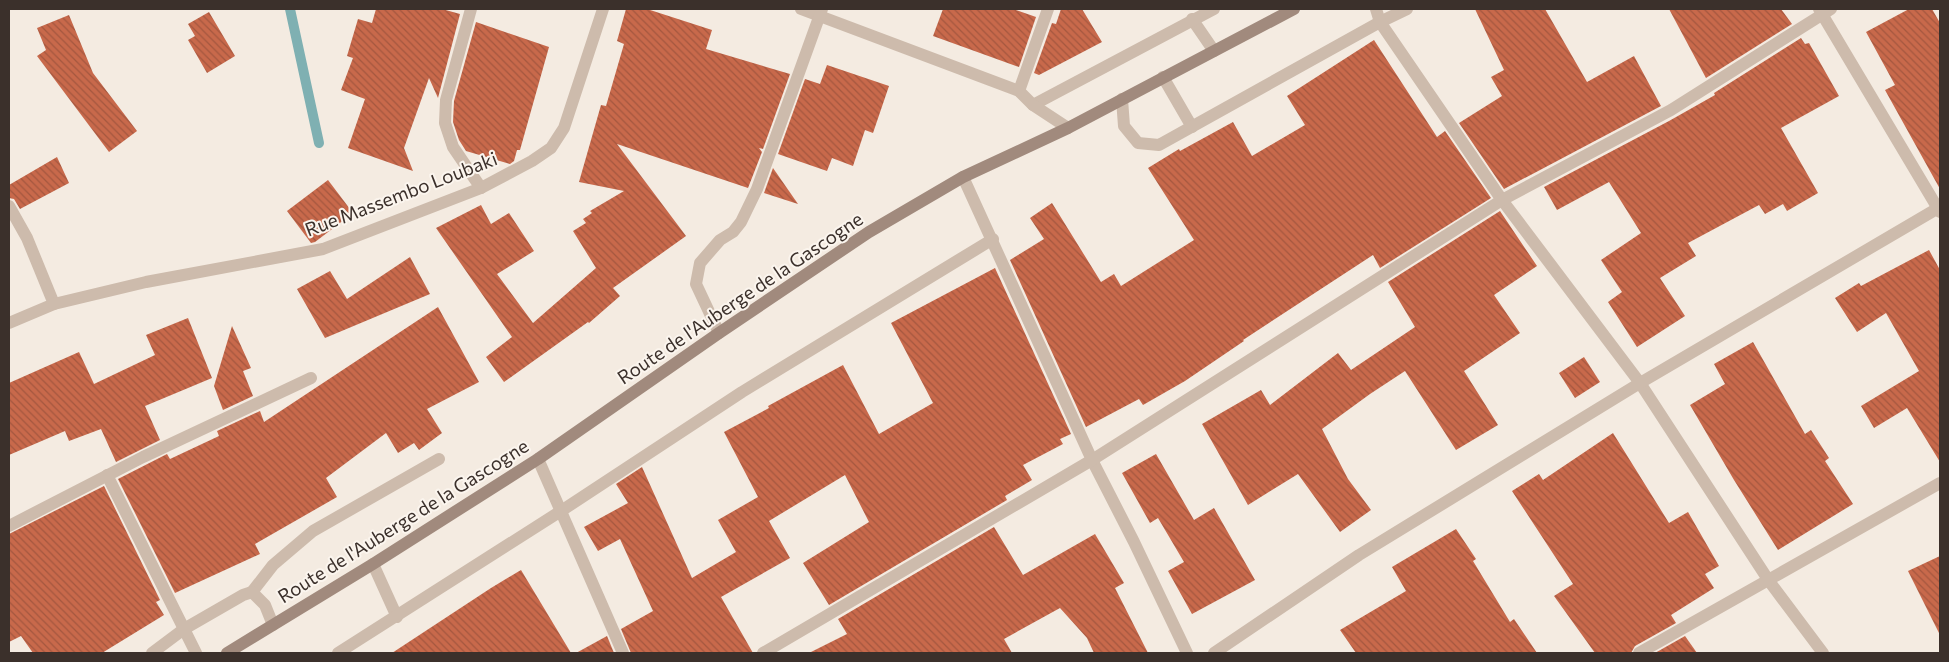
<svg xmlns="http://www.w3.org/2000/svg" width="1949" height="662" viewBox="0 0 1949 662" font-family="Commissioner,sans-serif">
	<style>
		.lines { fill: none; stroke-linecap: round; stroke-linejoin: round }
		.stream { stroke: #7fb0b2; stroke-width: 10 }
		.building { fill: url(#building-back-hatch) }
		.lane { stroke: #cdbbac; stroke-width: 12 }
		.street { stroke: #cdbbac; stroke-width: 12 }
		.secondary { stroke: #a18a7d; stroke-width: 12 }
		.labels { text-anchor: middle; stroke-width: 4; stroke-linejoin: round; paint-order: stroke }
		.street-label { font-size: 19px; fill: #3b302b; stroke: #fbf5ee }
	</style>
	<defs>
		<pattern id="building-back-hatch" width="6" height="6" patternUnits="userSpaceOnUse" patternTransform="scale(1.25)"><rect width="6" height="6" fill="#c8694b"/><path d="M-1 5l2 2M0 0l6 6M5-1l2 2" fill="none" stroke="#a4573f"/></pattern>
	</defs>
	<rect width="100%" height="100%" fill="#f4ebe1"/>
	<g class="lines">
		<polyline class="stream" points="290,9 319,143"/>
	</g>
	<g class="building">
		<polygon points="376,9 442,9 460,14 438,98 429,78 404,148 413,171 348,148 365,99 341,90 353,58 347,56 358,19 372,23"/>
		<polygon points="626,9 647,9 712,30 706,49 790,74 763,149 759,148 762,152 748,188 617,144 686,236 613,288 620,296 589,323 588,322 504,382 486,357 512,337 436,228 481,205 491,224 509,213 534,251 497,274 533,323 596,268 573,231 586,223 583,219 592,213 590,211 624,191 579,182 601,105 606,106 624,44 617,41"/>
		<polygon points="943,9 1013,9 1036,17 1019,67 933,36"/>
		<polygon points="1061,9 1082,9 1102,42 1039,75 1034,73 1052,23 1056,24"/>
		<polygon points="1475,9 1545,9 1587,82 1634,56 1661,106 1504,189 1459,123 1502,96 1491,77 1504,70"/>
		<polygon points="1669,9 1781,9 1792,24 1706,78"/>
		<polygon points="1909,9 1932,9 1940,23 1940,189 1885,90 1895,85 1866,32"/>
		<polygon points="209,12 235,56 207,73 188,40 195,36 188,24"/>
		<polygon points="69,15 93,73 137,131 109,152 37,56 46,50 37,28"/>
		<polygon points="476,22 549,47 520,150 517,150 514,161 510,164 466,151 459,140 453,122 454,101"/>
		<polygon points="1801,38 1805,44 1809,43 1839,96 1781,128 1818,193 1787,211 1783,204 1765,214 1759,205 1688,243 1696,256 1660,278 1685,316 1637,347 1608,302 1622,292 1601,260 1641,233 1609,182 1557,210 1544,187 1669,121 1715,95 1714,93"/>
		<polygon points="1374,40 1437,137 1445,131 1491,198 1380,268 1373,255 1243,340 1244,341 1185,381 1143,405 1139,399 1086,427 1010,260 1044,239 1030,218 1052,203 1101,282 1114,274 1121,286 1194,240 1148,168 1179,149 1180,151 1233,122 1252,156 1305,125 1287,96"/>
		<polygon points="827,65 889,86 873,133 865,130 853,166 832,158 827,171 778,154 805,79 820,84"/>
		<polygon points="57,157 69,183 20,209 14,199 9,198 9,185"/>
		<polygon points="773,168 798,204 764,193"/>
		<polygon points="328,180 353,213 315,242 311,243 287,211"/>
		<polygon points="1500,211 1537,266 1494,295 1520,333 1464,371 1498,425 1456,450 1405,371 1370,394 1322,429 1348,479 1371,510 1340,532 1298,474 1248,505 1202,424 1261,390 1270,405 1338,353 1351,370 1415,327 1388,282"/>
		<polygon points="1929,250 1940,270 1940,462 1907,408 1874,428 1861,406 1919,371 1886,313 1857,332 1835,298 1859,283 1861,286"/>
		<polygon points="410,257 430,294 325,338 297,289 330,271 347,299"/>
		<polygon points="995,268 1071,434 1060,439 1063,444 1023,465 1032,480 1005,496 1007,500 829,605 803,563 869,522 845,475 769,521 790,558 721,597 753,653 631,653 621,629 653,611 620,539 598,551 584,527 628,503 616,484 642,467 692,578 736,552 718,520 758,497 724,432 769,408 768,406 843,365 879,434 933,403 891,323"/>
		<polygon points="438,307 479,382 427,409 442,433 419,450 414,443 398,453 386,433 326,478 337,497 255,544 260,554 175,593 118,479 167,454 170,459 219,436 217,431 260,411 264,422"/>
		<polygon points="188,318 212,378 145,406 160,440 116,462 101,429 69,441 65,431 9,455 9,383 79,352 94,384 155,355 146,335"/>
		<polygon points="232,326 251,368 243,371 253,396 223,410 214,386"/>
		<polygon points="1753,342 1805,434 1811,430 1829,458 1825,461 1853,504 1778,550 1734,480 1690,405 1725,384 1714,364"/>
		<polygon points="1584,357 1600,382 1575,398 1559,373"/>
		<polygon points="1613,433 1669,523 1688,512 1719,566 1705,574 1714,588 1671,615 1676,623 1635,646 1631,653 1595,653 1554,596 1573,584 1512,491 1539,474 1543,480"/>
		<polygon points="1156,454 1194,520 1214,508 1255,580 1192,614 1168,571 1184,562 1158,518 1150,523 1122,473"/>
		<polygon points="104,486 160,600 156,602 164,615 102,653 33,653 21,636 9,642 9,534"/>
		<polygon points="994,527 1023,575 1095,534 1124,583 1115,588 1148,653 1094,653 1087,638 1060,608 1004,639 1012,653 809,653 847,634 838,619"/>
		<polygon points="1456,529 1476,559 1473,561 1510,622 1514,619 1537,653 1356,653 1340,630 1406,591 1392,567"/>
		<polygon points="1940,556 1940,635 1908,571"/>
		<polygon points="521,570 571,653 392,653 491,588"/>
		<polygon points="607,636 614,653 576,653"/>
		<polygon points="1685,636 1697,653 1655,653"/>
	</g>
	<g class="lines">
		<g class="lane">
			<polyline points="1192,19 1214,51"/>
			<polyline points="1163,77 1192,127"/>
			<polyline points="1122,99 1124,126 1138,143 1159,145 1380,22 1407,9"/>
			<polyline points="1033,105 1214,9"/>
			<polyline points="252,592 273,565 313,531 439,459"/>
			<polyline points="152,653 184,629 243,595 252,592 265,605 273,625"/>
		</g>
		<g class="street">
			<polyline points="471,9 446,100 445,123 453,147 481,188"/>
			<polyline points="801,9 1019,91 1033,105 1068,128"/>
			<polyline points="1376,9 1380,22 1502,200 1640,383 1769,581 1823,653"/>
			<polyline points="1819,9 1940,212"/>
			<polyline points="1019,91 1048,9"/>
			<polyline points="963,177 1092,460 1134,542 1187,653"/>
			<polyline points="9,206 27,238 54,304 9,323"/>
			<polyline points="54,304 146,282 323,249 481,188 532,161 551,148 564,128 603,9"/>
			<polyline points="719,333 696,284 700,263 720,240 733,232 741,222 757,189 822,9"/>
			<polyline points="538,459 623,653"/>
			<polyline points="107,475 196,653"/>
			<polyline points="9,526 143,457 311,378"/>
			<polyline points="373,564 397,617"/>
			<polyline points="338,653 561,511 742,392 993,239"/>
			<polyline points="763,653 1092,460 1502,200 1671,110 1831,9"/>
			<polyline points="1214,653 1359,555 1640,383 1940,207"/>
			<polyline points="1639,653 1940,483"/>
		</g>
		<polyline class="secondary" points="227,653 373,564 538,459 719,333 869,232 963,177 1068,128 1294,9"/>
	</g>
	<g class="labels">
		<g class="street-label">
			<text transform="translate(401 194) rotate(-21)" y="7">Rue Massembo Loubaki</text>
			<text transform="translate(740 298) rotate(-34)" y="7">Route de l'Auberge de la Gascogne</text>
			<text transform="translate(403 521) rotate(-32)" y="7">Route de l'Auberge de la Gascogne</text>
		</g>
	</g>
	<rect width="1949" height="662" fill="none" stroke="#3b302b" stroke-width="20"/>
</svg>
